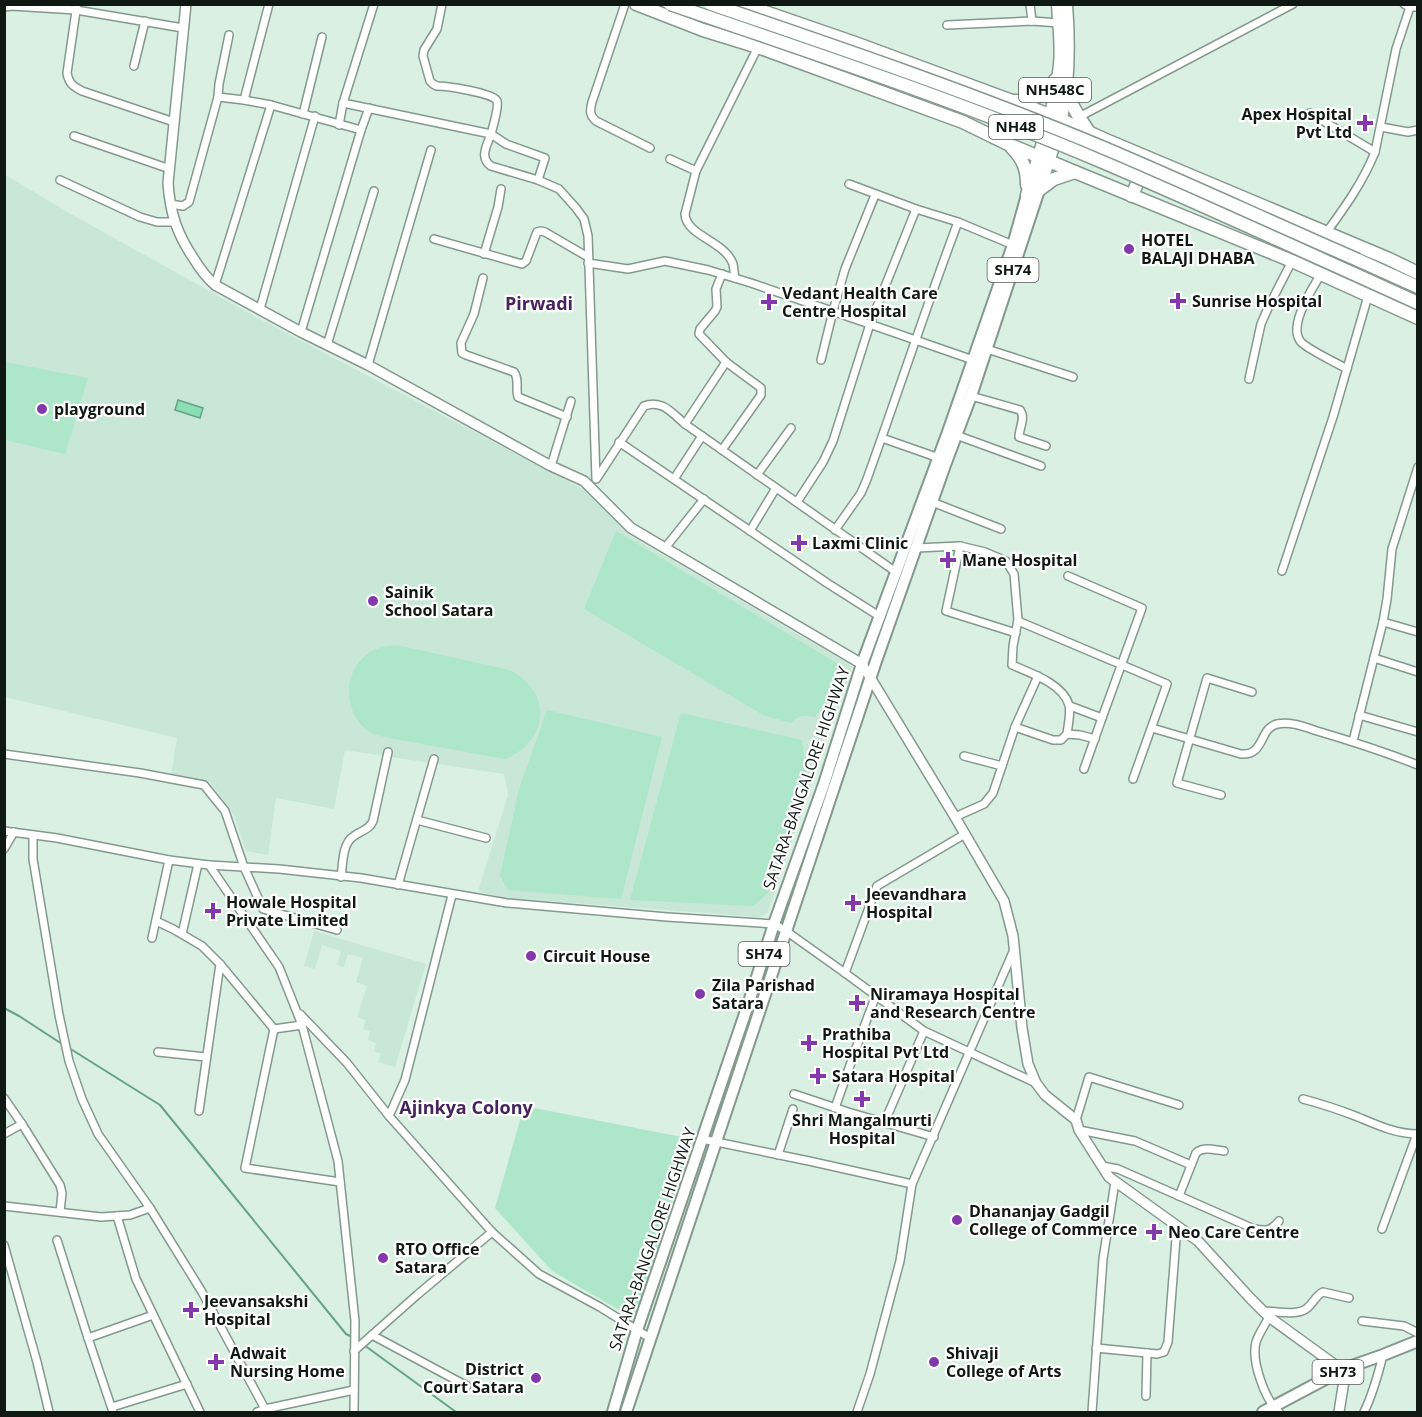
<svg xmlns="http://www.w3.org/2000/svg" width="1422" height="1417" viewBox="0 0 1422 1417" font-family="'Open Sans',sans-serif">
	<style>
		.built { fill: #c8e7d6 }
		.green { fill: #ade6c8 }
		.water { fill: #8bdfb5; stroke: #66a385; stroke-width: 1.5 }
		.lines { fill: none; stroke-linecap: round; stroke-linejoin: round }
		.stream { stroke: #66a385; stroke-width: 2 }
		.street-casing { stroke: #84998d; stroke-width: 10 }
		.secondary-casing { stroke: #84998d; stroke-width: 12 }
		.primary-casing { stroke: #84998d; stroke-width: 14 }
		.highway-casing { stroke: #84998d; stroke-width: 15 }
		.street { stroke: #fff; stroke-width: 7 }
		.secondary { stroke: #fff; stroke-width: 9 }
		.primary { stroke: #fff; stroke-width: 10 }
		.highway { stroke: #fff; stroke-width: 12 }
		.highway-bridge-casing { stroke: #84998d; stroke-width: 15; stroke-linecap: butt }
		.highway-bridge { stroke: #fff; stroke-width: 12 }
		.poi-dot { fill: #8339ab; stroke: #fff; stroke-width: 2 }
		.labels { text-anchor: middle; stroke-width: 4.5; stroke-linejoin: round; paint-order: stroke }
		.shield { fill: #fff; stroke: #585d5a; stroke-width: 1.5 }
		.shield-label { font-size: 15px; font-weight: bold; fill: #101814 }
		.poi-label { font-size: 16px; font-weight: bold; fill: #101814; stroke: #fff; text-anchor: start }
		.street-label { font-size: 16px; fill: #101814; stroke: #fff }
		.neighbourhood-label { font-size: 18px; font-weight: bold; fill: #46235b; stroke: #fff }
	</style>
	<rect width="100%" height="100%" fill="#d9f0e3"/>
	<g class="built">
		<polygon points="4,174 69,213 258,318 590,493 629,535 852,666 834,723 824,722 820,735 825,742 768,912 760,917 504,898 478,891 508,795 504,774 345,750 334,809 276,798 268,855 246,851 234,815 210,782 171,775 177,738 5,697"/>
		<polygon points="314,931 426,964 395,1067 378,1062 381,1054 374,1051 376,1043 368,1040 370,1031 363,1029 366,1020 357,1017 367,986 356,982 363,958 348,954 344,967 337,965 341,951 322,945 315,969 304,966"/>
	</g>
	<g class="green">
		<polygon points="5,362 88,378 65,454 5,440"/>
		<path d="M616 531 843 667C841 687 827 701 815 717 805 715 798 715 791 723L765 716 584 609Z"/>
		<path d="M397 645 510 670C553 693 549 741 505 759L389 738C381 736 373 735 367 730 343 711 343 674 366 655 375 648 386 646 397 645Z"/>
		<polygon points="547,710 662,737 621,899 508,890 500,876 519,789"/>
		<polygon points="681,713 802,740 807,778 769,892 753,906 630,900"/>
		<polygon points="524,1106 692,1139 635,1319 552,1271 495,1208"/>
	</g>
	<polygon class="water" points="178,400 203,408 200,418 175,410"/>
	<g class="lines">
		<g class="stream">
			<polyline points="4,1008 19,1016 62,1044"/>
			<polyline points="69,1048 160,1105 346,1334 352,1337"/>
			<polyline points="364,1345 456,1412"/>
		</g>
		<g class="street-casing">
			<g id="street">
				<path d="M77 4 67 73C69 84 73 86 82 91L174 122"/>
				<path d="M442 4 437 29 424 50 423 56 430 81 433 84 437 86C447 86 494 93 497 101 499 107 493 127 491 134L506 144 545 158 538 180"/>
				<path d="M625 4 592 102C590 110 589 115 596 121L650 148"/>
				<polyline points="1030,4 1032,21"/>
				<polyline points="1404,4 1410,7 1418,7"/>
				<polyline points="4,7 12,6 76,10 183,28"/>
				<polyline points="947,25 1032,21 1059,23"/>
				<polyline points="134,66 145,21"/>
				<polyline points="218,97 219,84 229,35"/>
				<polyline points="244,100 269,4"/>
				<path d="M343 103 491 134C487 145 479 158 491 166L538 180 559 189 576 208 584 219 588 236 596 479"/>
				<polyline points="1310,113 1375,152"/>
				<polyline points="303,114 322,37"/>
				<polyline points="1079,117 1293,4"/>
				<polyline points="339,125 343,103 374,4"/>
				<polyline points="1381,127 1408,132 1418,130"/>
				<polyline points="74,136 170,169"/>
				<polyline points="670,159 696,171"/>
				<polyline points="60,180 140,217 157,222 175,222"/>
				<polyline points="849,184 916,209 958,222 1013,245"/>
				<polyline points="170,204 183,206 189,202 218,97 244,100 271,105 361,130 369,108"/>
				<path d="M1326 233C1345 207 1363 182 1375 152L1396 49 1410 7"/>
				<polyline points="434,239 522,264 526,261 537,232 541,231 545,232 588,257"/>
				<polyline points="484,254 498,207 501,189"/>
				<polyline points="588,263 628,269 665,261 708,270 751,283 976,361"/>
				<polyline points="722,274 716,289 717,307 715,311 700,329 699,334 726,362 761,388 761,395 722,450"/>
				<path d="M1321 274C1312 289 1286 328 1302 343 1311 351 1335 362 1347 369"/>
				<path d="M483 278 474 314 461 343 462 353 466 355 514 372C520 380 515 389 518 397L567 417"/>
				<path d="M735 278C734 274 734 268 733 264 725 241 686 236 685 214L696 171 758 47"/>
				<polyline points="215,285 271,105"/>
				<polyline points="260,309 315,116"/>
				<polyline points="301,332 361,130"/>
				<polyline points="327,345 374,191"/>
				<polyline points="987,349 1073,377"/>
				<polyline points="821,360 833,311 845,269 875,195"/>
				<polyline points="368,365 431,150"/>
				<polyline points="1249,379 1261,324 1269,306 1292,261"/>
				<path d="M971 396 1020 410C1026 418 1019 428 1019 437L1046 446"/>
				<polyline points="685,424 726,362"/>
				<polyline points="956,435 1041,466"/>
				<polyline points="882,438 939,458"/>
				<polyline points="619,442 827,583 879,616"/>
				<polyline points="551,466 571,401"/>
				<polyline points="757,475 791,428"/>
				<path d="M597 478 644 406C662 399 672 413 685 424L896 572"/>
				<polyline points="674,479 702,436"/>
				<polyline points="797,502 823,462 833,441 870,324 916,209"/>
				<polyline points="932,502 1001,529"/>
				<path d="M835 530 861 493 867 479C898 393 926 307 958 222"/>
				<polyline points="750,531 776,488"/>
				<polyline points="960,546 946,611 1016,633"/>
				<polyline points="665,548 704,499"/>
				<path d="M916 548 960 546 985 552 1006 561 1014 574 1018 620 1013 646 1012 665C1031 673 1063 684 1069 705 1071 713 1068 725 1067 734"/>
				<polyline points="1282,571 1333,417 1368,296"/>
				<polyline points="1068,576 1142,608 1102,718 1070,706"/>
				<polyline points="1018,621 1167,684 1133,779"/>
				<polyline points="1383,622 1418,632"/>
				<polyline points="1374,658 1418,672"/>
				<polyline points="1359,715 1418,732"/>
				<polyline points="1015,727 1053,740 1061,740 1067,734 1080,735 1095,739"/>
				<path d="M1152 728 1241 754C1265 756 1259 728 1277 724 1290 721 1305 727 1317 731 1351 741 1385 752 1418 765"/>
				<polyline points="1353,741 1383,622 1387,599 1392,549 1418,467"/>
				<polyline points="4,754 140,773 204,785 225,811 244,867 263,909 337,930"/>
				<polyline points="964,756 1002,766"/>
				<polyline points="1084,769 1102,718"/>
				<polyline points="1221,795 1177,783 1207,678 1252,692"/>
				<polyline points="955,817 984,804 993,793 1015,727 1038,676"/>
				<polyline points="417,820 486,838"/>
				<polyline points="4,831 57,838 169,860 209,865 279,967 302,1025 338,1161 355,1321 354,1412"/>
				<polyline points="33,835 33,859 59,1015 69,1061 82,1099 98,1134 150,1208 202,1292 265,1409 257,1412"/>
				<polyline points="4,849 14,832"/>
				<polyline points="209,865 279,869 361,878 507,903 667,917 774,924 786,931 845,973 924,1031 1036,1083"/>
				<path d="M341 877C343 864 342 843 354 836 362 830 369 830 373 821L388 752"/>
				<polyline points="398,885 434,759"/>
				<polyline points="156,921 173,929 202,946 220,964 274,1029 302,1025"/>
				<polyline points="182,934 198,864"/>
				<polyline points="152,938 169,860"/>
				<polyline points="845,973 877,886 965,834"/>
				<polyline points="300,1014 347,1063 389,1116 492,1232 539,1274 600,1307 650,1338"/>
				<polyline points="274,1029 245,1168 340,1182"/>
				<polyline points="158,1052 206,1057"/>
				<polyline points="794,1094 848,1112 934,1137"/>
				<polyline points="4,1098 22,1124 60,1185 62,1193 60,1212"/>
				<path d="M1303 1099C1322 1104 1340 1110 1358 1117 1377 1125 1396 1134 1418 1134"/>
				<polyline points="835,1108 855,1051 876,995"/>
				<polyline points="199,1111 220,964"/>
				<polyline points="389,1116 405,1080 452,895"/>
				<polyline points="1076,1120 1089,1077 1179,1105"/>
				<polyline points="885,1121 924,1031"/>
				<polyline points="1079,1130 1135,1141 1191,1165"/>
				<polyline points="4,1134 22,1124"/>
				<polyline points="702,1139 809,1161 912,1184"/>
				<polyline points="778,1155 793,1109"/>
				<path d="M1102 1166 1118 1169 1254 1229C1267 1231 1271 1231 1279 1221"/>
				<path d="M1179 1196 1196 1153C1203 1146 1215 1150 1224 1151"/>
				<polyline points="4,1206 101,1217 130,1215 150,1208"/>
				<polyline points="117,1216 136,1279 200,1412"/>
				<polyline points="1382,1229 1417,1134"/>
				<polyline points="57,1240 88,1338 113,1412"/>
				<polyline points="4,1245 37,1362 49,1412"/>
				<path d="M1263 1311C1276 1311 1295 1316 1306 1309 1313 1304 1316 1295 1323 1292L1349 1298"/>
				<path d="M1269 1317C1265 1325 1259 1333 1256 1342 1251 1361 1265 1400 1279 1412"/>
				<polyline points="1362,1321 1404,1326 1418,1333"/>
				<polyline points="372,1335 467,1386"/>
				<polyline points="88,1338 153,1315"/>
				<polyline points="1096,1348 1157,1354 1164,1352 1168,1342 1177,1226"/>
				<polyline points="354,1351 417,1295 492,1232"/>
				<polyline points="1146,1396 1147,1353"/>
				<polyline points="112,1407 187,1384"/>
				<polyline points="266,1411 265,1409 354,1390"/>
				<polyline points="857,1412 870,1374 900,1261 912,1184 1013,952"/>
				<polyline points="1092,1412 1103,1259 1115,1182"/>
				<path d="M1364 1412C1373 1394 1378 1375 1383 1355"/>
			</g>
		</g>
		<g class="secondary-casing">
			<g id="secondary">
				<path d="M186 4 168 183C170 213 177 234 194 259 200 269 206 277 215 285L301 332 368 365 551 466 584 481 631 528 862 664 955 817 1004 901 1013 936 1022 1028 1028 1064 1036 1083 1045 1095 1076 1120 1079 1130 1109 1177 1198 1241 1250 1298 1269 1317 1342 1370"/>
				<polyline points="1339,1412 1346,1368"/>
			</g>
		</g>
		<g class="primary-casing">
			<g id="primary">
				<polyline points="613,1412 637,1330 749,1002 774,924 824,784 862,664 948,432 1013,245 1027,195"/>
				<polyline points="626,1412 876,661 945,465 971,396 1039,190"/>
				<polyline points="1263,1412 1346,1368 1383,1355 1418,1341"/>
			</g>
		</g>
		<g class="highway-casing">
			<g id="highway">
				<polyline points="636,4 703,30 758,47 963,122 1008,144 1075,172 1292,261 1418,318"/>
				<polyline points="742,4 855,43 1050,115 1106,140 1389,259 1418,273"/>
				<polyline points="1065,92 1079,117 1089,132"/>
				<path d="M1014 101C1032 101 1047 96 1055 80"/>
				<path d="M1012 148C1023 159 1027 169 1027 185"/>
				<path d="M1039 190C1046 167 1055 143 1061 119 1069 81 1069 43 1066 4"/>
				<polyline points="1039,190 1054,179 1075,172"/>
				<path d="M1027 195C1040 153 1055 109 1060 65 1062 45 1059 24 1058 4"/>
				<polyline points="1132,196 1147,158"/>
				<polyline points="1358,260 1418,287"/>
				<polyline points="1352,273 1418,303"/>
			</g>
		</g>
		<use href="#street" class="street"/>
		<use href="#secondary" class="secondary"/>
		<use href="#primary" class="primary"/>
		<use href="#highway" class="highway"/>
		<g class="highway-bridge-casing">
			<g id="highway-bridge">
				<path d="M670 4C814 53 958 101 1098 160 1183 196 1267 235 1352 273"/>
				<path d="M711 4C843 49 975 94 1104 148 1189 184 1273 223 1358 260"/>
			</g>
		</g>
		<use href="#highway-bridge" class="highway-bridge"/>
	</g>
	<g class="poi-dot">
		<path d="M1362 114h6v6h6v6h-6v6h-6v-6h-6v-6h6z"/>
		<circle cx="1129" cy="249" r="6"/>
		<path d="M1175 292h6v6h6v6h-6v6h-6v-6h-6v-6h6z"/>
		<path d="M766 293h6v6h6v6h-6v6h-6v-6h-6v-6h6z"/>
		<circle cx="42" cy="409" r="6"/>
		<path d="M796 534h6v6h6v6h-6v6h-6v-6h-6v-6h6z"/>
		<path d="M945 551h6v6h6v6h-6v6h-6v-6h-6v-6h6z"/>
		<circle cx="373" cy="601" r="6"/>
		<path d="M850 894h6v6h6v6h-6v6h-6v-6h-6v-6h6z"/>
		<path d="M210 902h6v6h6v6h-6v6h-6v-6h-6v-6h6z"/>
		<circle cx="531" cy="956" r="6"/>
		<circle cx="700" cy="994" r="6"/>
		<path d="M854 994h6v6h6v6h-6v6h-6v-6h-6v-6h6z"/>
		<path d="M806 1034h6v6h6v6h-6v6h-6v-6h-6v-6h6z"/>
		<path d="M815 1067h6v6h6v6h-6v6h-6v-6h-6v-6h6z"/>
		<path d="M859 1090h6v6h6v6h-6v6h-6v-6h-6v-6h6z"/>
		<circle cx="957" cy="1220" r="6"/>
		<path d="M1151 1223h6v6h6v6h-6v6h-6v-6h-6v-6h6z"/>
		<circle cx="383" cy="1258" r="6"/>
		<path d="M188 1301h6v6h6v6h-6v6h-6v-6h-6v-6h6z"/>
		<path d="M213 1353h6v6h6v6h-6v6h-6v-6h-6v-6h6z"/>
		<circle cx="934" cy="1362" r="6"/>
		<circle cx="536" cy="1378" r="6"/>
	</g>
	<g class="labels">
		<g class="shield">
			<rect x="1019" y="78" width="72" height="24" rx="4.5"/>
			<rect x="989" y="115" width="54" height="24" rx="4.5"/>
			<rect x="987.5" y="258" width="51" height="24" rx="4.5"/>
			<rect x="738.5" y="942" width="51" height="24" rx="4.5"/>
			<rect x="1312.5" y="1360" width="51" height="24" rx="4.5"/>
		</g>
		<g class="shield-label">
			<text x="1055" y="95">NH548C</text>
			<text x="1016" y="132">NH48</text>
			<text x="1013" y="275">SH74</text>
			<text x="764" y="959">SH74</text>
			<text x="1338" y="1377">SH73</text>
		</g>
		<g class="poi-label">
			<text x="1352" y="120" text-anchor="end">Apex Hospital<tspan x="1352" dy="18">Pvt Ltd</tspan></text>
			<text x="1141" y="246">HOTEL<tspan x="1141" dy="18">BALAJI DHABA</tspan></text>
			<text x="782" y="299">Vedant Health Care<tspan x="782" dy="18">Centre Hospital</tspan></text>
			<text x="1192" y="307">Sunrise Hospital</text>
			<text x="54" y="415">playground</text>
			<text x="812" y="549">Laxmi Clinic</text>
			<text x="962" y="566">Mane Hospital</text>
			<text x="385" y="598">Sainik<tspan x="385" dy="18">School Satara</tspan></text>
			<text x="866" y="900">Jeevandhara<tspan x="866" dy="18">Hospital</tspan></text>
			<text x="226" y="908">Howale Hospital<tspan x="226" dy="18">Private Limited</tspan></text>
			<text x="543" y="962">Circuit House</text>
			<text x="712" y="991">Zila Parishad<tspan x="712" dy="18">Satara</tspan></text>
			<text x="870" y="1000">Niramaya Hospital<tspan x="870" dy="18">and Research Centre</tspan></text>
			<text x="822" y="1040">Prathiba<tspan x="822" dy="18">Hospital Pvt Ltd</tspan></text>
			<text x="832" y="1082">Satara Hospital</text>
			<text x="862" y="1126" text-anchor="middle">Shri Mangalmurti<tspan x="862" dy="18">Hospital</tspan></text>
			<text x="969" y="1217">Dhananjay Gadgil<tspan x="969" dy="18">College of Commerce</tspan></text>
			<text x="1168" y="1238">Neo Care Centre</text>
			<text x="395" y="1255">RTO Office<tspan x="395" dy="18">Satara</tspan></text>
			<text x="204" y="1307">Jeevansakshi<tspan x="204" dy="18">Hospital</tspan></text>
			<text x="230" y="1359">Adwait<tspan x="230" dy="18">Nursing Home</tspan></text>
			<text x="946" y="1359">Shivaji<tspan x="946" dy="18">College of Arts</tspan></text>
			<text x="524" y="1375" text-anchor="end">District<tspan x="524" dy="18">Court Satara</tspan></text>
		</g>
		<g class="street-label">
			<text transform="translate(806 778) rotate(-71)" y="6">SATARA-BANGALORE HIGHWAY</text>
			<text transform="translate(652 1239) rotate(-71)" y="6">SATARA-BANGALORE HIGHWAY</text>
		</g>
		<g class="neighbourhood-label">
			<text x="539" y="310">Pirwadi</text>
			<text x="466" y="1114">Ajinkya Colony</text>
		</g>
	</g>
	<rect width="1422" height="1417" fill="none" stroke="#101814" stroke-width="12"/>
</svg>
